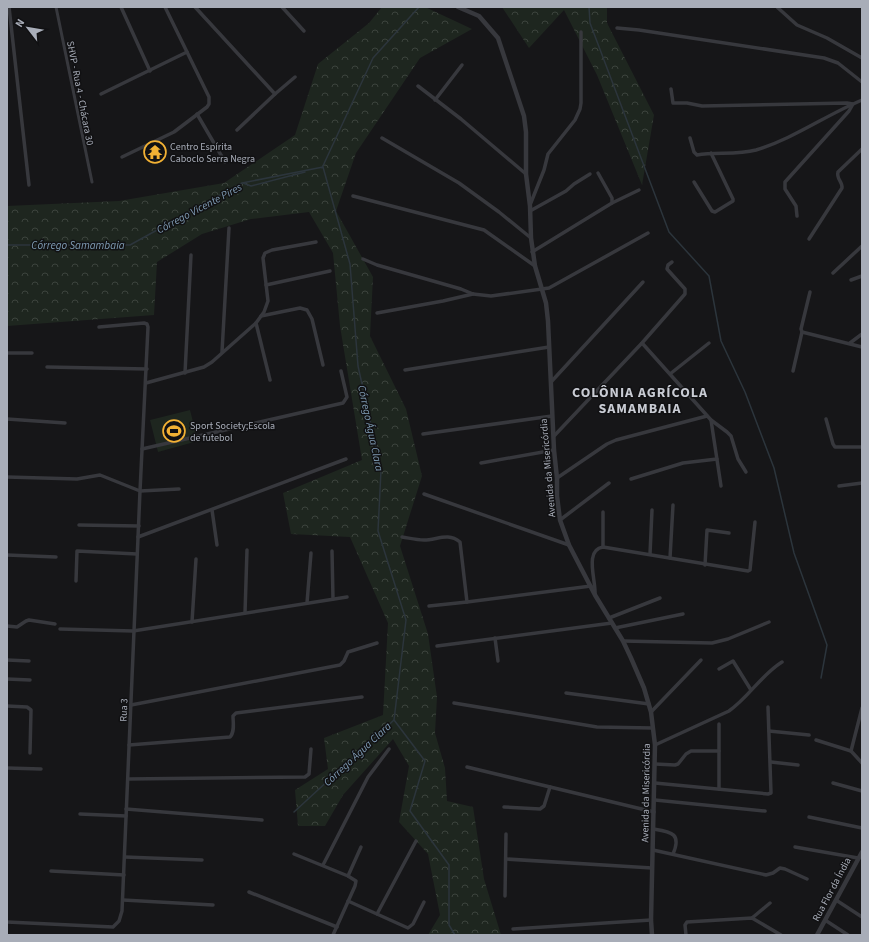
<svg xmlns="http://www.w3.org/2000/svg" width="869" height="942" viewBox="0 0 869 942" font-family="'Source Sans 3',sans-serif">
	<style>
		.forest { fill: url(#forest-crowns) }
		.garden { fill: #1e261f }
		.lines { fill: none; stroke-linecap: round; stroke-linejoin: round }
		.stream { stroke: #2c353c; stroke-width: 1.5 }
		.pedestrian { stroke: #37383d; stroke-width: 3 }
		.minor { stroke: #37383d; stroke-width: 3.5 }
		.tertiary { stroke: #37383d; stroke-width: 4.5 }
		.labels { text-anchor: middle; stroke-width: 3; stroke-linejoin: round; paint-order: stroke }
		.street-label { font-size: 10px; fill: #a8adb8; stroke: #111113 }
		.poi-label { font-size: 10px; fill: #a8adb8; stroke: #111113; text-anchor: start }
		.water-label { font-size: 11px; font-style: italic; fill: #7f9bb3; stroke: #111113 }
		.district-label { font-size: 14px; font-weight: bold; letter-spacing: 1px; fill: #c9ccd4; stroke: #111113 }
	</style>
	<defs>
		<pattern id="forest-crowns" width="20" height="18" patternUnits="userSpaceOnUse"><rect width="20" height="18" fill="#1e261f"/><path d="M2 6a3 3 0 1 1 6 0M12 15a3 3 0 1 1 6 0" fill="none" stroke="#3c433d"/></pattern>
	</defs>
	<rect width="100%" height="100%" fill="#161618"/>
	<g class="forest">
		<polygon points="382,7 425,7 472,29 420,58 356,153 336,211 373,277 370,336 406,409 422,476 400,546 428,634 437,697 435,733 445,768 447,801 473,807 484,879 501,935 428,935 440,915 428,854 399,822 409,766 393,739 343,795 325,826 298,826 295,790 328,769 324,738 383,715 388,623 350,537 291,534 283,493 362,460 340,326 333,253 309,212 251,219 202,234 157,262 154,315 7,326 7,206 119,201 224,183 295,135 318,64 369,23"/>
		<polygon points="502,7 607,7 607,23 654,115 642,185 597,75 564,10 529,48"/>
	</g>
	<polygon class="garden" points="190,410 198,441 158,452 150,420"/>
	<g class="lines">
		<g class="stream">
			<polyline points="436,7 442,7"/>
			<polyline points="589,7 590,23 669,232 709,276 721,341 745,392 774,468 794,553 827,645 821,678"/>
			<polyline points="322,168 373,58 419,7"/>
			<polyline points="243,183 251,186 305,172"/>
			<polyline points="7,245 130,245 242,183 323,167 350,264 358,366 381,470 378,531 406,620 394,720 294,812"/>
			<polyline points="394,720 425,761 410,811 449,865 449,925 455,935"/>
		</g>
		<polyline class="pedestrian" points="56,7 92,182"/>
		<g class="minor">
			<polyline points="9,7 29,185"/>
			<polyline points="121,7 150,71"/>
			<polyline points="195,7 275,94"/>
			<polyline points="282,7 304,31"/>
			<polyline points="777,7 797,25 827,38 862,58"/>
			<polyline points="617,28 639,30 824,58 838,63 862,82"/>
			<polyline points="418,86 461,119 526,174"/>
			<polyline points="671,89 673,103 687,103 702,106 847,103 853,104 849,111 785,182 785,189 796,206 797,216"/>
			<polyline points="101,94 187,52"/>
			<polyline points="435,100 462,65"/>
			<polyline points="197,114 225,162"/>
			<polyline points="237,130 275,94 295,77"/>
			<polyline points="382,138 459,183 499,212 531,238"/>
			<path d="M690 138 694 152 697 155C716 152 737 155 756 150 793 139 826 115 862 100"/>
			<polyline points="122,157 174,132 207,107 209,104 209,97 165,7"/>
			<polyline points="598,173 612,198 612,203"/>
			<polyline points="694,182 712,211 715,212 733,201 733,199 711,153"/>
			<polyline points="353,196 484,230 535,266"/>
			<polyline points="530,205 544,170 548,154 575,120 580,109 581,103 581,32"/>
			<polyline points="530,211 566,191 574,184 590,174"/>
			<path d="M809 239 842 188C843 182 836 179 838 172L862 149"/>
			<polyline points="532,252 612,203 639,190"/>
			<polyline points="363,259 377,265 461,289 473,294 491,296 549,288 648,233"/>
			<polyline points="833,273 862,246"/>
			<polyline points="851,280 862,276"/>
			<polyline points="266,285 330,271"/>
			<polyline points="810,292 801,329 802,332 862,347"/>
			<polyline points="377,313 443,301 473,294"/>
			<polyline points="261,316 300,308 307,310 312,319 323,365"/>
			<polyline points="256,323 270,380"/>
			<polyline points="642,343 711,420 727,432 731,436 738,459 746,472"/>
			<polyline points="850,343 862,334"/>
			<polyline points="222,352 229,228"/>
			<polyline points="7,353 32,353"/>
			<polyline points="47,367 147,369"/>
			<polyline points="405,370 549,347"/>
			<polyline points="793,371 802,332"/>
			<polyline points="185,373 191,255"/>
			<polyline points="670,374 709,343"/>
			<polyline points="551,382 643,282"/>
			<polyline points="146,383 204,367 212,362 256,323 264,312 268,301 263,258 265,253 272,250 316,242"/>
			<polyline points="7,419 65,423"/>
			<polyline points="826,419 833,444 835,447 862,447"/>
			<polyline points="711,420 721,486"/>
			<polyline points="423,434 552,416"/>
			<polyline points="554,436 642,343 685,294 685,289 667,269 668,265 672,262"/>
			<polyline points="142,449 343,403 347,397 341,371"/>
			<polyline points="481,463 554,450"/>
			<polyline points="7,477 77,479 100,475 140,491 179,489"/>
			<polyline points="557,478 607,444 616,440 707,416"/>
			<polyline points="631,479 683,463 717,459"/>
			<polyline points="839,486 862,483"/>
			<polyline points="424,494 569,545"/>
			<polyline points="212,510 217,545"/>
			<polyline points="603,512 603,547"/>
			<polyline points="560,520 609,483"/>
			<polyline points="79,525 139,526"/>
			<polyline points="138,537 346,459"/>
			<path d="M402 537C409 538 416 540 424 540 437 540 448 532 460 542L467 602"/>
			<polyline points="332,551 333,599"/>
			<polyline points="650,554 652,510"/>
			<polyline points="7,555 56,557"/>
			<polyline points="670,558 673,505"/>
			<polyline points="705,565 707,530 729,533"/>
			<polyline points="76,581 77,551 137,554"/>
			<path d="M595 594C596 580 584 550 603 547L748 571 750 570 755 522"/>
			<polyline points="307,603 311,553"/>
			<polyline points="429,606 467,602 591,586"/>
			<polyline points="245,613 247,550"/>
			<polyline points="609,618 660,598"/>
			<polyline points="192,622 196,559"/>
			<polyline points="7,626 17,627 26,621 29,620 55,624"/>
			<polyline points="615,628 683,614"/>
			<polyline points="60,629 133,631 347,597"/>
			<polyline points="495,638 498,661"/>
			<polyline points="623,641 712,643 728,639 769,622"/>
			<polyline points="437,646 612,623"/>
			<polyline points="7,660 29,661"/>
			<polyline points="719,669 733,661 751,690"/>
			<polyline points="7,679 30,680"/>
			<polyline points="566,693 649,704"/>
			<polyline points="454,703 597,727 653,728"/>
			<polyline points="131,705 340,665 344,661 348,652 377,643"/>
			<polyline points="7,706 27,707 31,710 30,753"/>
			<polyline points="862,708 851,751 862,763"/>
			<polyline points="651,712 701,660"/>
			<polyline points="719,724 719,789"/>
			<polyline points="769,731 809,735"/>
			<polyline points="816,740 851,751"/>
			<path d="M129 745 230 737C235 732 233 722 233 716L236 713 362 697"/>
			<path d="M655 745 729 711C749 697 761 675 782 662"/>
			<polyline points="771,762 798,765"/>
			<polyline points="655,764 675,765 678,764 686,754 691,751 719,751"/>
			<polyline points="467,767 654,812"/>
			<polyline points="7,768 41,769"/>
			<polyline points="128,779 305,777 309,774 311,749"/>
			<polyline points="655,783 768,794 771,793 768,707"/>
			<polyline points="833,783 862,791"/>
			<polyline points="655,800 765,811"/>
			<polyline points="504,807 540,809 544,806 550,787"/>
			<polyline points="126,809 262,820"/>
			<polyline points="80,814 126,816"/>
			<polyline points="809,817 862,828"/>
			<path d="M653 829C671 832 682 833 673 854"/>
			<polyline points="795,847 858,858"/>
			<polyline points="653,850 766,875 773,873 780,868 785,869 807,879"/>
			<polyline points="294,854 348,876 356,881 355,886 333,935"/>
			<polyline points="125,857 202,860"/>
			<polyline points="506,859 652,868"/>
			<polyline points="323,865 368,777 389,749"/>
			<polyline points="51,871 124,875"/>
			<polyline points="348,876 361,847"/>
			<polyline points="249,892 337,927"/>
			<polyline points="505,896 506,834"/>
			<polyline points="123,900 213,905"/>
			<polyline points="836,900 862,917"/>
			<polyline points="348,901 408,928 413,924 424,902"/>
			<polyline points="377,914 416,841"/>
			<polyline points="752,918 770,903"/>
			<polyline points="825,920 848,935"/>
			<polyline points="7,922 113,927 119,921 122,911 140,491 148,327 147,324 144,323 99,327"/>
			<polyline points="513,929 651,920"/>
			<polyline points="686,935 685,925 687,922 752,918 781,935"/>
		</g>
		<g class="tertiary">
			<polyline points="458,7 479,16 498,38 524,116 526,132 526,174 530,206 531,238 535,266 546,303 548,321 554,450 557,478 557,496 560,520 569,545 595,595 623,641 631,658 644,688 651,712 655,745 651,920 652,935"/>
			<polyline points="817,935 862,852"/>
		</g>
	</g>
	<defs>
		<g id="temple-ring" transform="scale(1.15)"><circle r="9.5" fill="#111113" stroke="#f2b134" stroke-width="1.5"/><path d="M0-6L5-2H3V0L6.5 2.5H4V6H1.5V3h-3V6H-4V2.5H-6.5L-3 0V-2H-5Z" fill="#f2b134"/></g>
		<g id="stadium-ring" transform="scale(1.15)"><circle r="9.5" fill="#111113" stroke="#f2b134" stroke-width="1.5"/><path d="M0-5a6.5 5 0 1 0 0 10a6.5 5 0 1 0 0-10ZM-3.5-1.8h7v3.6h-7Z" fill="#f2b134"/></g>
	</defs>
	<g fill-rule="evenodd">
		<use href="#temple-ring" x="155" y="152"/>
		<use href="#stadium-ring" x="174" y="431"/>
	</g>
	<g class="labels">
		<g class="street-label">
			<text transform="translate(81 93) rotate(79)" y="4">SHVP - Rua 4 - Chácara 30</text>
			<text transform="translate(547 468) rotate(-95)" y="4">Avenida da Misericórdia</text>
			<text transform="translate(123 710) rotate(-88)" y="4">Rua 3</text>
			<text transform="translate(645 793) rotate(-89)" y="4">Avenida da Misericórdia</text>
			<text transform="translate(831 889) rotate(-62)" y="4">Rua Flor da Índia</text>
		</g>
		<g class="poi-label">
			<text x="170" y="150">Centro Espírita<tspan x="170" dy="12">Caboclo Serra Negra</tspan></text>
			<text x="190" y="429">Sport Society;Escola<tspan x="190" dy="12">de futebol</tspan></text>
		</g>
		<g class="water-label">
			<text transform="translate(199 208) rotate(-28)" y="4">Córrego Vicente Pires</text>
			<text x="78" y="249">Córrego Samambaia</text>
			<text transform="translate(371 428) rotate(78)" y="4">Córrego Água Clara</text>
			<text transform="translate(357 754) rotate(-43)" y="4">Córrego Água Clara</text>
		</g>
		<g class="district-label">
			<text x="640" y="397">COLÔNIA AGRÍCOLA<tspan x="640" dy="16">SAMAMBAIA</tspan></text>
		</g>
	</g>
	<rect width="869" height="942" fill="none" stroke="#a8adb8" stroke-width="16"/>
	<g transform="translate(28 28) rotate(301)" stroke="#111113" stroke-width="3" paint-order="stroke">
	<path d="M0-3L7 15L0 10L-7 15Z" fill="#a8adb8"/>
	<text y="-6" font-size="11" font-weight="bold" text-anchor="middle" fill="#a8adb8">N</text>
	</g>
</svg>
